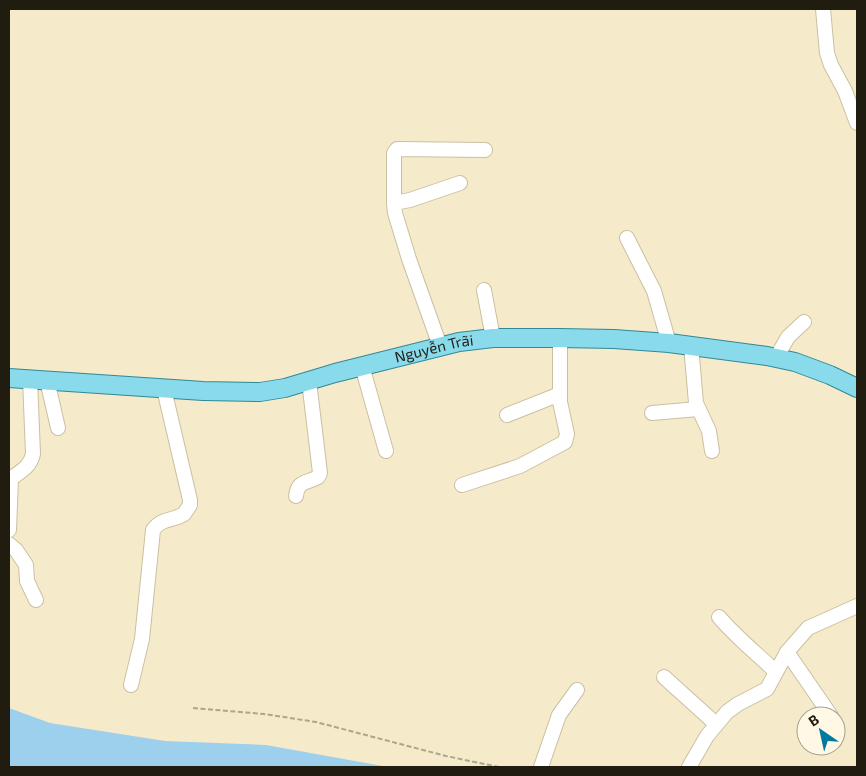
<svg xmlns="http://www.w3.org/2000/svg" width="866" height="776" viewBox="0 0 866 776" font-family="'Exo 2',sans-serif">
	<style>
		.water { fill: #9dd0ec }
		.lines { fill: none; stroke-linecap: round; stroke-linejoin: round }
		.minor-casing { stroke: #cac0a1; stroke-width: 16 }
		.major-casing { stroke: #318896; stroke-width: 20 }
		.path { stroke: #ada58c; stroke-width: 2; stroke-dasharray: 5 2.5; stroke-linecap: butt }
		.minor { stroke: #fff; stroke-width: 14 }
		.major { stroke: #89daeb; stroke-width: 18 }
		.labels { text-anchor: middle; stroke-width: 4.5; stroke-linejoin: round; paint-order: stroke }
		.street-label { font-size: 15px; fill: #201c10; stroke: #fef8e5 }
	</style>
	<rect width="100%" height="100%" fill="#f5ebcb"/>
	<polygon class="water" points="9,708 50,723 165,741 266,745 388,767 9,767"/>
	<g class="lines">
		<g class="minor-casing">
			<g id="minor">
				<polyline points="823,9 827,53 831,65 845,91 857,123"/>
				<polyline points="394,203 394,153 397,149 485,150"/>
				<polyline points="627,238 654,291 669,343"/>
				<polyline points="484,290 493,338"/>
				<polyline points="691,345 696,403 709,431 712,451"/>
				<polyline points="440,346 409,259 395,213 394,203 410,200 460,183"/>
				<polyline points="776,358 788,337 804,322"/>
				<polyline points="362,366 386,451"/>
				<polyline points="47,380 58,428"/>
				<polyline points="652,413 698,409"/>
				<polyline points="507,415 560,394"/>
				<path d="M9 480C19 472 30 468 33 454L30 379"/>
				<polyline points="462,485 520,466 565,442 567,434 560,402 560,338"/>
				<path d="M296 496C298 480 306 484 318 477L320 473 309 381"/>
				<polyline points="9,530 11,479"/>
				<polyline points="9,544 16,550 26,565 27,581 36,600"/>
				<path d="M719 617C736 637 756 653 775 671"/>
				<polyline points="787,652 831,716"/>
				<polyline points="664,677 716,724"/>
				<path d="M131 685 142 639 153 530C161 518 173 521 184 514L190 505V500L164 389"/>
				<polyline points="541,767 559,715 577,690"/>
				<polyline points="689,767 707,736 727,712 738,704 767,689 787,652 808,628 857,606"/>
			</g>
		</g>
		<g class="major-casing">
			<g id="major">
				<path id="s1" d="M9 378 203 391 260 392 285 388 335 373 459 342 493 338H560L614 339 669 343 767 356 795 362 830 375 857 388"/>
			</g>
		</g>
		<polyline class="path" points="193,708 264,714 316,722 446,756 499,767"/>
		<use href="#minor" class="minor"/>
		<use href="#major" class="major"/>
	</g>
	<g class="labels">
		<g class="street-label">
			<text dy="5" stroke="none"><textPath href="#s1" startOffset="431">Nguyễn Trãi</textPath></text>
		</g>
	</g>
	<rect width="866" height="776" fill="none" stroke="#201c10" stroke-width="20"/>
	<g transform="translate(821 731) rotate(326)"><circle r="24" fill="#fef8e5" stroke="#a5a090"/>
	<path d="M0-4L9 19L0 12L-9 19Z" fill="#007aa1"/>
	<text y="-8" font-size="14" font-weight="bold" text-anchor="middle" fill="#201c10">B</text>
	</g>
</svg>
